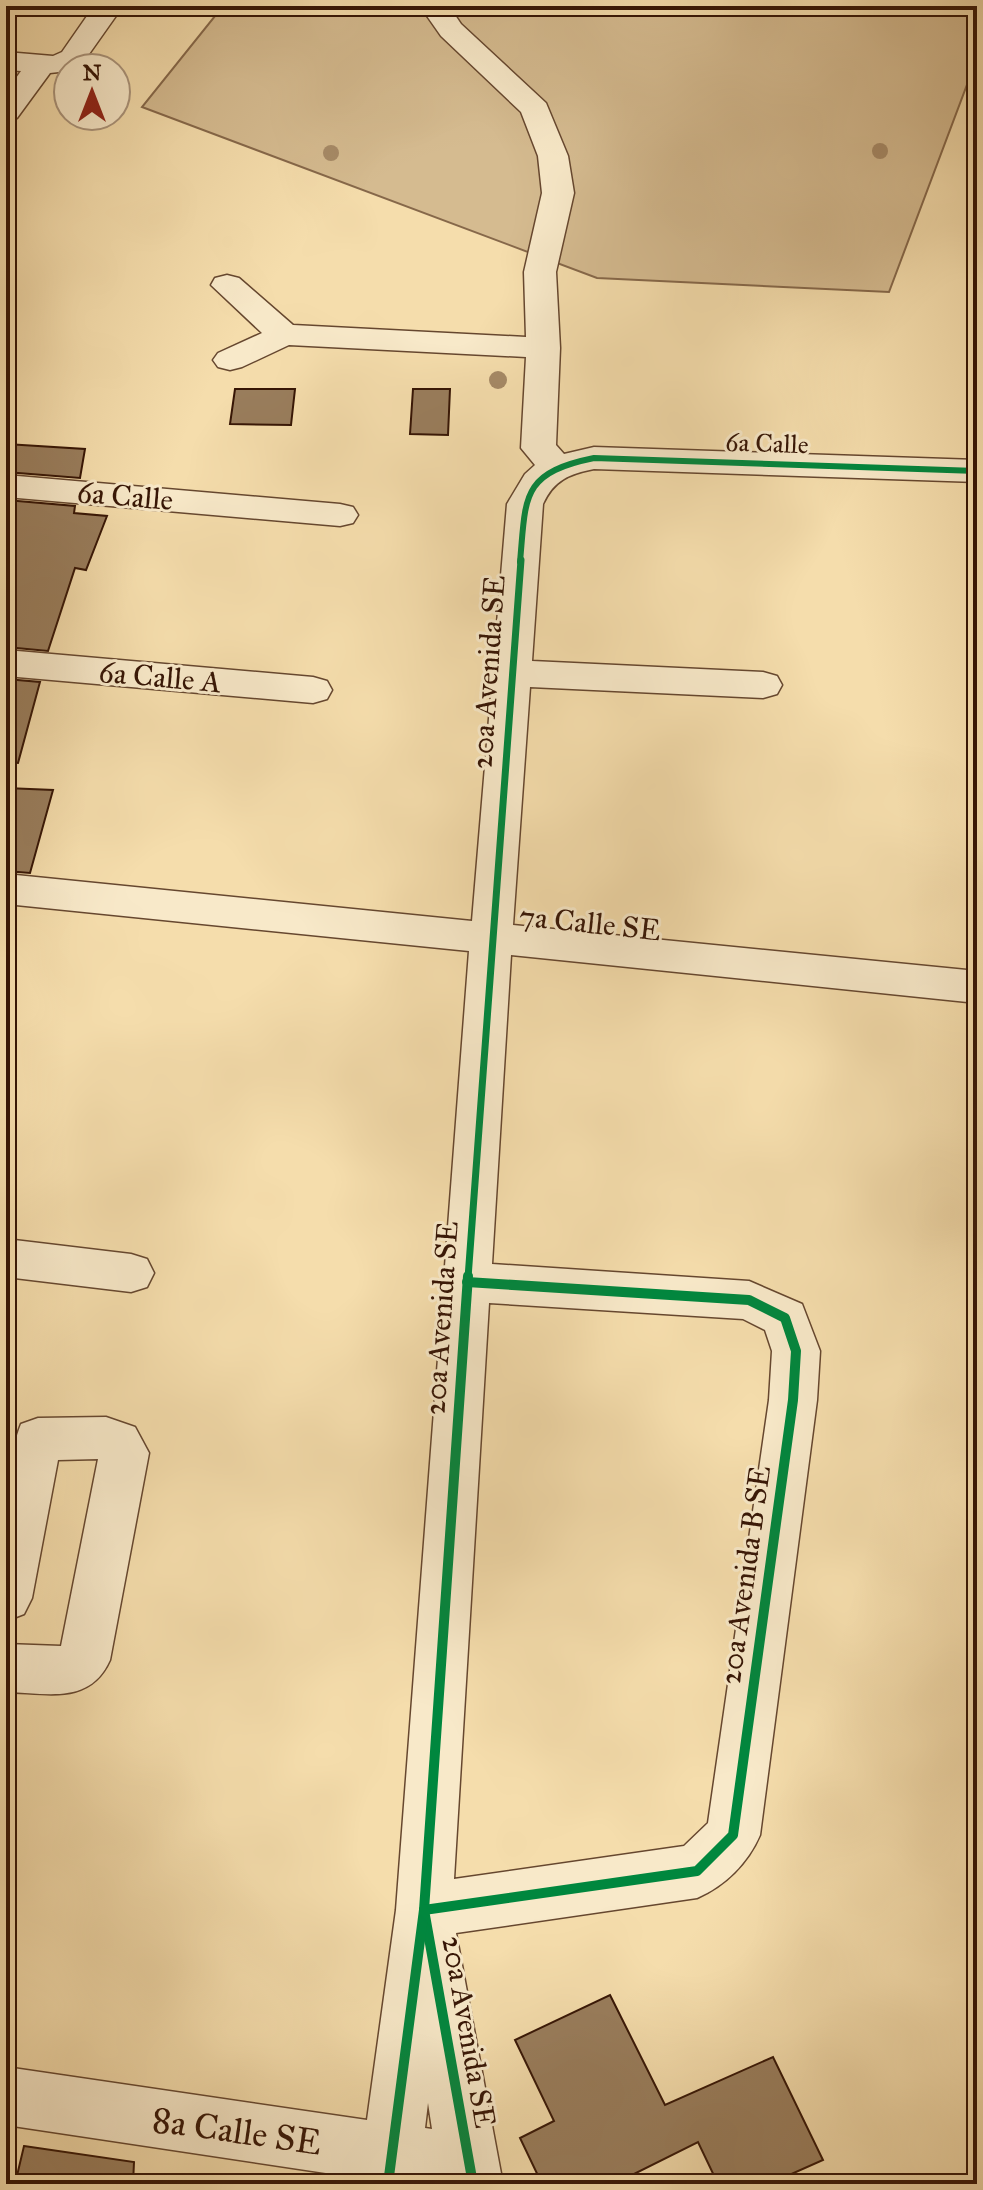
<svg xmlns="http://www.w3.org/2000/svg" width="983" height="2190" viewBox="0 0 983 2190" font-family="'IM FELL Great Primer',serif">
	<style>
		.green { fill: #d5bb90; stroke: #86684a; stroke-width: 2 }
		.building { fill: #997d5c; stroke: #361505; stroke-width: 2 }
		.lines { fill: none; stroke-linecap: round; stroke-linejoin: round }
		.minor-casing { stroke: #66472f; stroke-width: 3 }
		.minor { fill: #f8e9c9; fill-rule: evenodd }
		.cycleway-far2-casing { stroke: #f8e9c9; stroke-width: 10 }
		.cycleway-far1-casing { stroke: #f8e9c9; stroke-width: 12 }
		.cycleway-casing { stroke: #f8e9c9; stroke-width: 15 }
		.cycleway-far2 { stroke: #00873e; stroke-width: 6 }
		.cycleway-far1 { stroke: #00873e; stroke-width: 7 }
		.cycleway { stroke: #00873e; stroke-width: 10 }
		.tree { fill: #a68a67 }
		.labels { text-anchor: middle; stroke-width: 6; stroke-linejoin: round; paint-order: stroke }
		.far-street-label { font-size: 26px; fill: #361505; stroke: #f8e9c9 }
		.street-label { font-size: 30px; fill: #361505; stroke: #f8e9c9 }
		.near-street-label { font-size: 36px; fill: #361505; stroke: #f8e9c9 }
	</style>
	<rect width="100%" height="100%" fill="#f5ddac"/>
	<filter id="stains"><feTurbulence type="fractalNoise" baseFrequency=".0025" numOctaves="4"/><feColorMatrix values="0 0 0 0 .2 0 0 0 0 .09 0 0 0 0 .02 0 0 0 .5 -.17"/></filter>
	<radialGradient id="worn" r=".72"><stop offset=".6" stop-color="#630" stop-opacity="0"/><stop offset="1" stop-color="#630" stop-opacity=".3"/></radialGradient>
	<polygon class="green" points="223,6 977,6 977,58 889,292 597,278 142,107"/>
	<g class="building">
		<polygon points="235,389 295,389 291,425 230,424"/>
		<polygon points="413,389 450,389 448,435 410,434"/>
		<polygon points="6,444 85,449 80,478 6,472"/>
		<polygon points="6,500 75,506 74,513 107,516 86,570 75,568 48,651 6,647"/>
		<polygon points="6,679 40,682 18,763 6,762"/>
		<polygon points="6,788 53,790 30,873 6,871"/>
		<polygon points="610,1995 665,2105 773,2057 823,2160 769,2184 718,2184 698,2142 614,2184 542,2184 520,2138 554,2121 515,2040"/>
		<polygon points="24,2146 134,2162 133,2184 15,2184"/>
	</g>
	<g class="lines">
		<g class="minor-casing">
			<g id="minor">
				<polygon points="94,6 123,6 82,64 68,68 68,71 50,73 17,118 6,121 6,92 21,71 6,70 6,52 53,56 62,52"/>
				<path d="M420 6H449L461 24 546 103 568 156 574 193 556 272 560 348 556 445 564 454 594 447 977 460V482L594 469C569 474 554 480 543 504L532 661 763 672 777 676 782 685 777 694 763 698 530 687 513 925 977 971V1003L511 955 492 1264 749 1281 802 1304 820 1351 817 1400 760 1835C748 1863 725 1886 697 1898L456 1933 503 2184H358L359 2178 6 2125V2067L367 2120 396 1910 469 951 6 904V874L472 921 507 504 525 474 535 465 521 448 526 357 289 345 242 367 230 370 218 367 213 360 218 353 262 333 211 285 215 278 227 275 239 278 293 325 526 337 524 272 542 193 538 156 521 112 441 36ZM489 1303 743 1319 765 1330 772 1351 769 1400 708 1823 684 1846 454 1879ZM428 2103 432 2129 425 2128Z"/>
				<polygon points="6,475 340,504 353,507 358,515 353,523 340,526 6,497"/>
				<polygon points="6,650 313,677 327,681 332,690 327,699 313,703 6,676"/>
				<polygon points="6,1239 131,1254 147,1259 154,1273 147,1287 131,1292 6,1277"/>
				<path d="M106 1417 135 1427 149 1453 110 1660C90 1705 48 1693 6 1692V1644L61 1646 98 1459 58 1460 32 1598 24 1614 6 1621C6 1563 0 1476 21 1424L38 1418Z"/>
			</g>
		</g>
		<use href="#minor" class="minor"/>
		<g class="cycleway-far2-casing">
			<path id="cycleway-far2" d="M520 562C526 496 521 473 594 458L977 471"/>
		</g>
		<g class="cycleway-far1-casing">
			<polyline id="cycleway-far1" points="468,1278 521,560"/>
		</g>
		<g class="cycleway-casing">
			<g id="cycleway">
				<polyline points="468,1276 424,1910 473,2184"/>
				<polyline points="388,2184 424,1910 697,1871 733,1835 793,1400 796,1351 785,1318 749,1300 467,1282"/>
			</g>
		</g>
		<use href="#cycleway-far2" class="cycleway-far2"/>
		<use href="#cycleway-far1" class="cycleway-far1"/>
		<use href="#cycleway" class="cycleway"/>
	</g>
	<g class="tree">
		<circle cx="880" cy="151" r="8"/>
		<circle cx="331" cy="153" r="8"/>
		<circle cx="498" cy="380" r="9"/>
	</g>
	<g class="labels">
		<g class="far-street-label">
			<text transform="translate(767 443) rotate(2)" y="9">6a Calle</text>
		</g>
		<g class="street-label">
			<text transform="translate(125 496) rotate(5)" y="10">6a Calle</text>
			<text transform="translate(488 672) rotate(-86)" y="10">20a Avenida SE</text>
			<text transform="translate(160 677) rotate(5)" y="10">6a Calle A</text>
			<text transform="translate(590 923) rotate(6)" y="10">7a Calle SE</text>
			<text transform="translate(441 1318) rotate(-86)" y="10">20a Avenida SE</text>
			<text transform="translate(745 1575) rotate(-82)" y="10">20a Avenida B SE</text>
			<text transform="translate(469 2032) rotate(80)" y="10">20a Avenida SE</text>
		</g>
		<g class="near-street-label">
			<text transform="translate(237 2130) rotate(8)" y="13">8a Calle SE</text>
		</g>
	</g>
	<rect width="983" height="2190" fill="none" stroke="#f5ddac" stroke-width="32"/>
	<rect x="8" y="8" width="967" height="2174" fill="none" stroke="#361505" stroke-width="4"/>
	<rect x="16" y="16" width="951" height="2158" fill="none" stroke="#361505" stroke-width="2"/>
	<g transform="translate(92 92)"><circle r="38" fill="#f8e9c9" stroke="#aa947b" stroke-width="2"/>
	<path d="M0-6L14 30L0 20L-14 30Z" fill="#8f2418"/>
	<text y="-12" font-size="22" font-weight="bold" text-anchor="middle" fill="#361505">N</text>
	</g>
	<rect width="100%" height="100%" filter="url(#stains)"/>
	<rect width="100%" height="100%" fill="url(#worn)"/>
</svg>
